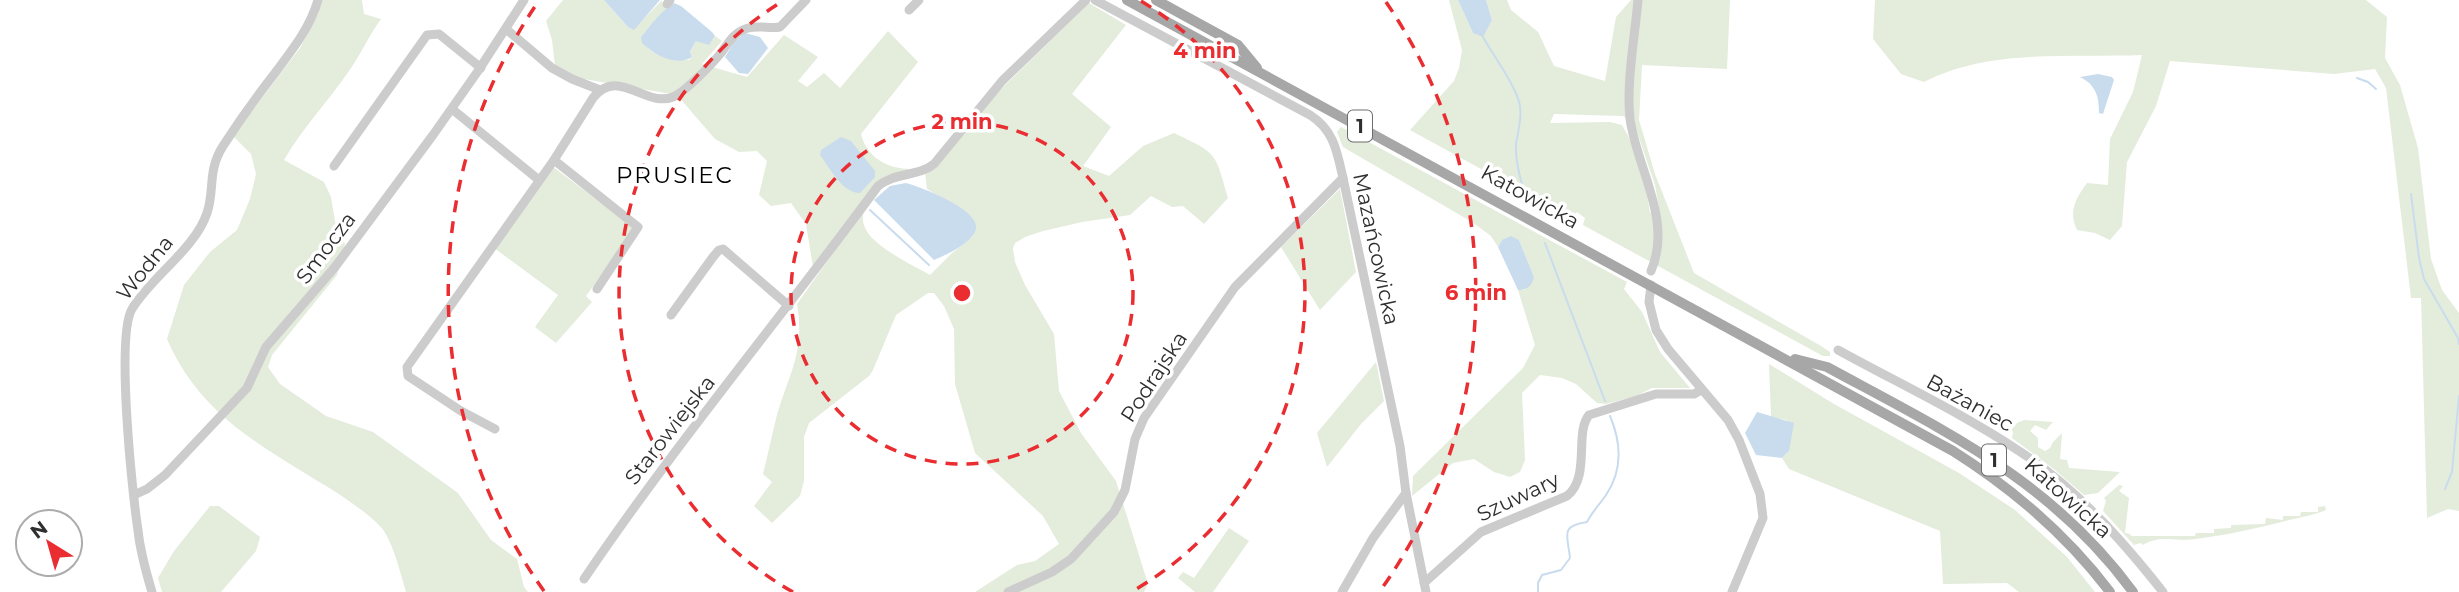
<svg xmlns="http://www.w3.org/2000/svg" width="2459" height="592" viewBox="0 0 2459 592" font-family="Montserrat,sans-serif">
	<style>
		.green { fill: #e4ecdc; fill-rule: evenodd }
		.water { fill: #c8dced }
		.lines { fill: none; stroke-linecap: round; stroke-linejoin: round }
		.stream { stroke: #c8dced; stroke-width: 2 }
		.minor { stroke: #ccc; stroke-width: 9 }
		.major { stroke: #a7a7a7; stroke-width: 10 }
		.ring { fill: none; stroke: #ea2d31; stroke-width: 3.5; stroke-dasharray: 12 9 }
		.labels { text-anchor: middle; stroke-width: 7; stroke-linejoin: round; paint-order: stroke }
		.shield { fill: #fff; stroke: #6d6d6d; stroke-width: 2 }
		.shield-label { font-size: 19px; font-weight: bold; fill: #2f2f2f }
		.street-label { font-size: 21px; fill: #2f2f2f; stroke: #fff }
		.neighbourhood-label { font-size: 23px; letter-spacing: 2px; fill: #000; stroke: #fff }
		.centre { fill: #ea2d31; stroke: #fff; stroke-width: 3.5 }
		.ring-label { font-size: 21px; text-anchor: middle; font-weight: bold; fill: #ea2d31; stroke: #fff; stroke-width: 7; stroke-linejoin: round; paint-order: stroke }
	</style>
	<rect width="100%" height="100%" fill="#fff"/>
	<g class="green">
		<path d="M322 0H362L364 14 381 19C369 35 361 54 349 71 328 102 303 127 284 160L324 182 331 197 335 221 345 244 337 275 272 355 268 367 280 384 326 416 373 432 458 493 491 540 517 559 524 587 528 592H406C400 572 395 549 384 531 374 516 332 489 316 480 252 441 198 410 167 339L184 285 210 252 237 230 250 199 256 174 251 154 233 136 300 48 318 14Z"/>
		<path d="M563 0H604L628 27 634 29 662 0V3L667 8 641 37C647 57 672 59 689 60L692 57 690 53 696 41 713 40 715 36 722 41 702 64 747 77 784 35 818 57 798 81 807 87 824 73 840 88 888 31 918 62 861 134C867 158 888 169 911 169L892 175 813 267 806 224 791 203 771 206 759 195 767 161 757 151 739 152 715 139 677 95 578 78 555 66 552 40 546 21Z"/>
		<path d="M1449 0H1458L1473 33 1492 20 1486 0H1507L1511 10 1538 32 1554 66 1605 81 1616 17 1631 0H1730L1727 69 1642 65 1639 120 1655 174 1694 273 1821 346 1830 352V356H1823L1583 225 1585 218 1577 212 1572 219 1410 130 1454 81 1459 68 1462 50ZM1554 114 1623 116 1634 123 1655 185 1659 208 1650 213C1646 184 1638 151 1622 125L1610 122 1550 123Z"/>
		<path d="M1875 0H2366L2387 17 2385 58 2400 85 2418 148 2431 259 2442 290 2459 313V511L2448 509 2427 518 2421 298H2411L2386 88 2375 69 2334 74 2170 61 2156 106 2127 162 2122 226 2110 240 2095 233 2077 230C2068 211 2076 198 2087 183L2108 185 2110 139 2133 92 2142 55C2071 58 1989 48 1924 82L1901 74 1873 39Z"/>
		<path d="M1089 3 1126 25 1072 94 1111 127 1083 166 1109 176 1143 146 1174 133C1218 154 1215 152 1228 198L1204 224 1183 206 1172 207 1151 196 1130 215 1082 222 1043 231 1025 237 1015 243 1013 248 1015 262 1025 285 1054 334 1059 391 1081 433 1116 481 1148 584 1144 592H975L1017 565 1035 561 1059 544 1043 516 975 453 955 384 954 329 944 306 934 293H928L896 315 873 370 869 376 809 423 804 437V481L800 496 772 523 754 506 772 482 763 474C768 454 772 434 777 415 790 371 805 352 797 304L864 209C863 214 862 220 864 225 869 245 913 265 930 275L951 254 972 237 967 213 927 189 925 172 936 168 999 91Z"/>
		<polygon points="1341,127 1627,282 1624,289 1642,312 1660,352 1690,388 1652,388 1636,396 1606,404 1597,403 1576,384 1562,378 1540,375 1522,393 1525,460 1520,472 1510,477 1494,472 1474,459 1453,463 1412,496 1413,476 1523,368 1535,345 1518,290 1524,290 1534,277 1519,240 1502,240 1498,247 1491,236 1472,222 1343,147 1337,132"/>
		<polygon points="553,167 635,228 586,296 592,302 556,343 535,327 558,295 494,248"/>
		<polygon points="1340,189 1356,272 1320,310 1281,247"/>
		<polygon points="1376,362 1384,401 1361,424 1327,467 1317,433"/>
		<polygon points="1769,364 1834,404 1959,473 2015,510 2067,557 2095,592 2019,592 2007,583 1943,584 1940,531 1789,469 1782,458 1789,451 1787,420 1771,417"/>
		<polygon points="2024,420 2053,422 2046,430 2035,425 2030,431 2038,438 2038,447 2045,451 2050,448 2053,442 2062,433 2060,459 2067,460 2069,468 2120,472 2098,493 2084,495 2055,470 2012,438 2013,432 2011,430 2017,423"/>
		<path d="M2119 485 2123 486 2119 491 2129 498 2125 533 2130 534 2131 536H2195L2196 533H2214V529L2231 528V525L2265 524 2266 518 2283 520V516H2300L2301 512H2318V507L2325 506 2326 510C2315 515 2301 517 2289 520 2259 528 2227 535 2196 539 2178 542 2159 534 2143 545L2141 543 2134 545 2103 511 2106 501 2104 498Z"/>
		<polygon points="210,506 219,506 260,537 256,551 221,592 162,592 158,578 174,551"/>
		<polygon points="1229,528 1249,541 1213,592 1195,592 1178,578 1183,572 1194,578"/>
	</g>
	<g class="water">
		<polygon points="604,0 660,0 634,30 628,27"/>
		<polygon points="1458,0 1486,0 1492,20 1483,37 1473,33"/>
		<path d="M674 3 681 6 712 32 715 36 709 45 696 41 690 52 692 57C677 67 654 55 642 43L641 37C651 25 661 11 674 3Z"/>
		<polygon points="745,33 760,37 768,48 748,74 739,73 725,57 734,42"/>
		<path d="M2098 74 2112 77 2114 80 2103 114 2099 113C2099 96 2096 85 2080 77Z"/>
		<path d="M841 137 851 141 875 171V177L860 193C842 193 830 168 820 155L821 150Z"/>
		<path d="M906 183C921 187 975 208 976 226 977 241 946 255 934 260L874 200 890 186Z"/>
		<path d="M1511 236 1519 240 1534 277C1532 286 1527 290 1518 290L1498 247 1502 240Z"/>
		<polygon points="1757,412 1794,423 1789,451 1782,458 1756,455 1745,433"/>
	</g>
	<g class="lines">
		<g class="stream">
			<path d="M1483 37C1493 55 1517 87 1520 106 1522 119 1518 131 1516 144 1515 159 1519 174 1523 188"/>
			<polyline points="2357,78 2368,82 2376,89"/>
			<polyline points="2411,194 2419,258 2424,279 2458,338 2459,344"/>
			<polyline points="870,210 929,265"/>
			<polyline points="1545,243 1605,401"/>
			<polyline points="2445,489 2452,472 2459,396"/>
			<path d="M1538 592V583L1542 575 1561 570 1570 558C1568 536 1559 526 1587 522 1592 512 1600 504 1606 495 1623 470 1621 442 1610 416"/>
		</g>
		<g class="minor">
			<path d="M1095 0 1310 115C1334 130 1337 152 1343 178L1400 446 1406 493 1426 592"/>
			<path d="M1638 0C1635 35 1626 84 1630 119 1637 169 1673 220 1651 271"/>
			<polyline points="667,4 670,0"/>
			<polyline points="909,10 919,0"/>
			<polyline points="506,29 552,68 572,79 600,90"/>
			<polyline points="452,109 539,180"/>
			<polyline points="554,160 638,227 597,289"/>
			<polyline points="334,166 427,35 439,34 481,68"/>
			<polyline points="1651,285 1649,302 1656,330 1668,349 1728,420 1739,440 1760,494 1763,518 1732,592"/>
			<polyline points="671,315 713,257 719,250 723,249 789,306"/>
			<path d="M1838 350C1898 383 1962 413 2019 451 2075 487 2122 540 2163 592"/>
			<path d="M495 429 461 411 408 376 407 367 554 160 593 98C618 66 645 108 673 97 685 92 712 64 721 53 729 42 734 32 748 28 759 25 770 29 780 27L806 0"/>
			<polyline points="134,495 147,489 165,475 247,388 266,347 335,267 433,135 478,71 524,0"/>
			<path d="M584 579C676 443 781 318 878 186 895 172 918 177 934 164L1002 81 1086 0"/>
			<path d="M1424 583 1481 532 1567 496C1591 477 1574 433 1589 415L1656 394H1694L1701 390"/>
			<path d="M152 592C146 572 140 551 138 530 132 492 116 335 132 309 152 276 195 249 207 213 215 190 207 171 223 146 239 121 257 96 275 73 292 50 310 28 318 0"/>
			<polyline points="1008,592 1052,572 1071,559 1114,512 1125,490 1135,439 1144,418 1235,287 1343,178"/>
			<polyline points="1342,592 1373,538 1406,493"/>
		</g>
		<g class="major">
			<path d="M1127 0 1953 451C2013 489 2067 535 2110 592"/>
			<polyline points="1156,0 1238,45 1257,68"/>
			<path d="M1795 359 1827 367C1945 431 2051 480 2133 592"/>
		</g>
	</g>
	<g class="ring">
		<circle cx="962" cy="293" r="171"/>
		<path d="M793 592A343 343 0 0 1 783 1M1141 1A343 343 0 0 1 1131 592"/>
		<path d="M544 591A514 514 0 0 1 538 2M1386 2A514 514 0 0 1 1380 591"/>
	</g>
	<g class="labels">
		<g class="shield">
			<rect x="1348" y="110.5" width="24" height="31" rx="5"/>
			<rect x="1982" y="444.5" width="24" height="31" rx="5"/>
		</g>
		<g class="shield-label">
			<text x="1360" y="133">1</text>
			<text x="1994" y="467">1</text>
		</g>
		<g class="street-label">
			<text transform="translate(1530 197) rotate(29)" y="7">Katowicka</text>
			<text transform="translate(326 248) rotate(-53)" y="7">Smocza</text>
			<text transform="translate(1376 249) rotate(78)" y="7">Mazańcowicka</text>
			<text transform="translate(145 268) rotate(-51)" y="7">Wodna</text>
			<text transform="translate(1154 377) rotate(-57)" y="7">Podrajska</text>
			<text transform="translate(1970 403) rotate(29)" y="7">Bażaniec</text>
			<text transform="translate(670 430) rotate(-52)" y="7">Starowiejska</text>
			<text transform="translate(1518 497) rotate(-25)" y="7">Szuwary</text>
			<text transform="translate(2068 498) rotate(42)" y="7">Katowicka</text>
		</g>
		<g class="neighbourhood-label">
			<text x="675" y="183">PRUSIEC</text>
		</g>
	</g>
	<circle cx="962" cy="293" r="10" class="centre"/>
	<g class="ring-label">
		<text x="1205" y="58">4 min</text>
		<text x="962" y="129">2 min</text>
		<text x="1476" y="300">6 min</text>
	</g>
	<g transform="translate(49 543) rotate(323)"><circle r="33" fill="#ffffff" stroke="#acacac" stroke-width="2"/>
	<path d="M0-5L12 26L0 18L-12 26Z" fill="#ea2d31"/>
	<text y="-10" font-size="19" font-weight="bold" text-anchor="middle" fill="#2f2f2f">N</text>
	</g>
</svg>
